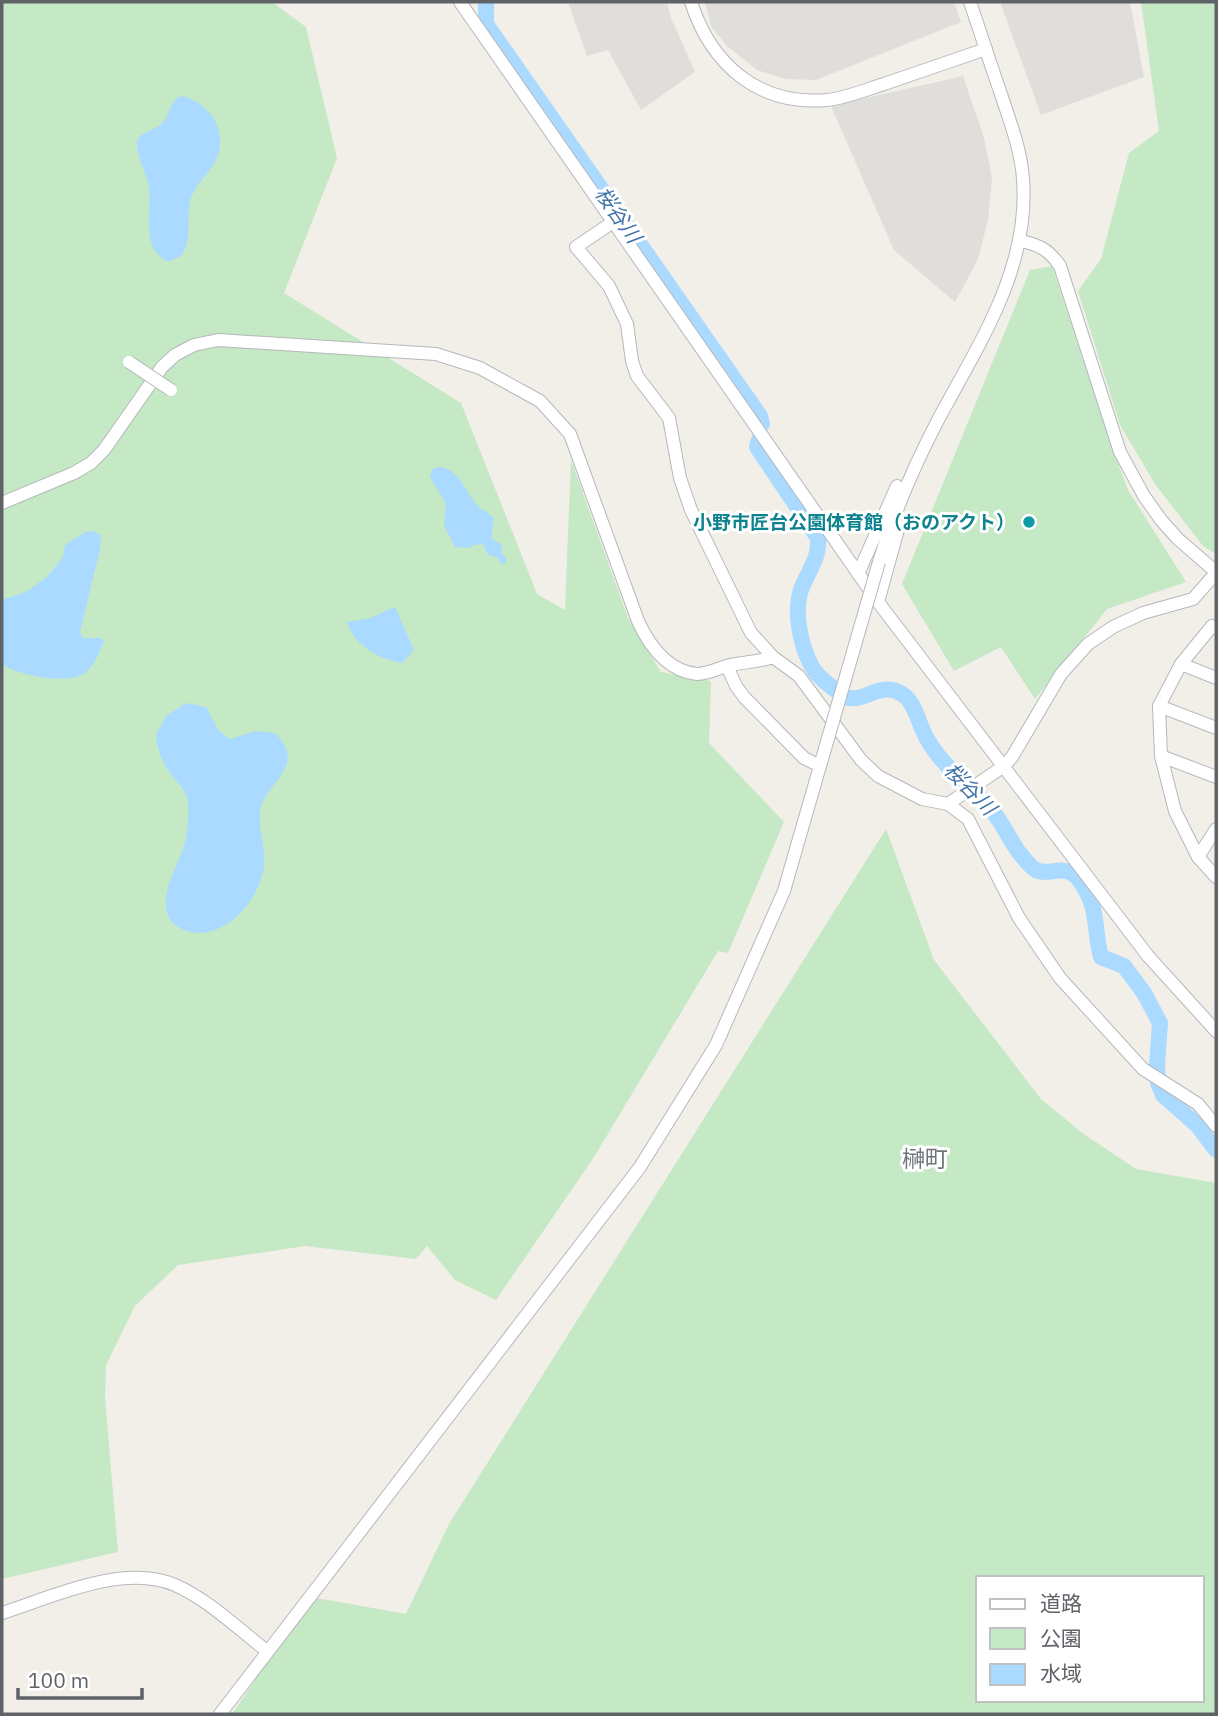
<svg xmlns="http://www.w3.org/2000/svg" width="1218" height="1716" viewBox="0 0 1218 1716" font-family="'IBM Plex Sans','Noto Sans JP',sans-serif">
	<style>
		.industrial { fill: #e0deda }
		.green { fill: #c5e8c5; fill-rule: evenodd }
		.water { fill: #aadaff }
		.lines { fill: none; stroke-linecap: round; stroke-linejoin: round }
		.river { stroke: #aadaff; stroke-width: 16 }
		.minor-casing { stroke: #b5b8bc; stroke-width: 14 }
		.minor { stroke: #fff; stroke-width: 12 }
		.minor-bridge-casing { stroke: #b5b8bc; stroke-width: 14; stroke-linecap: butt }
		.minor-bridge { stroke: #fff; stroke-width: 12 }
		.culture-dot { fill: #0f9aa8; stroke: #fff; stroke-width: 2.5 }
		.labels { text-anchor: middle; stroke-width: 6; stroke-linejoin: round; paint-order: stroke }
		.culture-label { font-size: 19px; font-weight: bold; fill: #0d838f; stroke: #fff; text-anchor: end }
		.water-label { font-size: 21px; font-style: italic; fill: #4174aa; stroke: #fff }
		.quarter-label { font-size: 23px; fill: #70757a; stroke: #fff }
	</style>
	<rect width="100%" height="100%" fill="#f1efe8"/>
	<g class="industrial">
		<polygon points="568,2 667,2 671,18 695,72 641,110 608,50 587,56"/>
		<polygon points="705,2 954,2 961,22 816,80 786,79 757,70 726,45 711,26"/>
		<polygon points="1000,2 1130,2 1144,77 1041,115"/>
		<polygon points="963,76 984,138 992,178 988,220 978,259 955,302 894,250 831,106"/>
	</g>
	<g class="green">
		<polygon points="2,2 272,2 306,27 337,158 284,293 461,403 537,594 565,610 571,460 628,618 661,672 711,681 709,743 784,822 728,953 718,951 594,1157 496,1300 455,1280 427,1246 416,1259 305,1246 178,1265 135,1306 106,1365 105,1398 118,1552 2,1579"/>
		<polygon points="1141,2 1216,2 1216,554 1203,546 1155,484 1120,425 1078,291 1101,259 1129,153 1159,131"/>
		<polygon points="1052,266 1109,439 1128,490 1186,582 1107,609 1035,699 1001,647 954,671 902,584 1030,270"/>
		<path d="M886 829 934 960 1041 1099 1085 1135 1136 1169 1216 1183V1714H232L311 1597 406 1614 449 1524ZM978 1578H1202V1700H978Z"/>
	</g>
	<g class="water">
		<path d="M181 96C211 102 230 134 215 162 208 175 196 183 191 198 184 219 198 258 167 261 138 246 154 207 148 183 144 168 136 156 137 140 143 131 153 131 161 124 171 115 169 101 181 96Z"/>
		<path d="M439 467C460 469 464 490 477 505 482 511 489 512 494 518L491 538 502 545 501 553 506 558V563L501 564 497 557 488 555 483 544 474 545 469 548 455 547 444 526 446 504 430 477 433 469Z"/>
		<path d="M94 531 101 536 100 549 80 632 83 638H100L104 641C99 653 95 666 83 674 67 685 17 675 2 664V600L26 592 48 576 63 557 65 545 85 532Z"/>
		<path d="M395 607 414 650 402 663C377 658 356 647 347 622L370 618Z"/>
		<path d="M186 703 206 707 218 730 230 739 256 731 275 733C309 768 265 780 260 812 258 830 266 847 264 865 261 902 217 950 178 927 151 910 176 869 183 849 188 833 189 817 188 801 186 788 174 781 168 770 161 760 157 747 156 735L166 716Z"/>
	</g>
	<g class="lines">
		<g class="river">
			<polyline points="486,2 486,24 760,416 762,424"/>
			<path d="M759 440 757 447 818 538C820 557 809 570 802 587 793 610 800 643 811 665 815 674 825 682 833 688 837 690 842 696 846 697 864 704 880 680 902 694 915 702 918 722 925 735 941 767 970 784 992 810 1002 823 1009 838 1018 851 1023 857 1030 867 1036 870 1050 877 1065 861 1080 881 1100 910 1093 927 1101 957L1124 966 1144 993 1160 1023 1157 1065 1158 1083 1163 1095 1197 1125 1216 1150"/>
		</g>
		<g class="minor-casing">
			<g id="minor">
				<polyline points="460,2 878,602 1148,956 1216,1031"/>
				<path d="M691 2C711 64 758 106 827 100 846 98 865 90 884 84 918 72 952 61 986 49"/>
				<polyline points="613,222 576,247 609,286 627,324 632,361 637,376 669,418 680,478 691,510 751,633 773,657 799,676 861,760 878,776 922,799 948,804 968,819 1019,918 1060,978 1143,1069 1198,1104 1216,1126"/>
				<path d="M1021 241C1040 245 1049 250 1060 266L1120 452 1144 496 1161 520 1178 539 1216 572"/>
				<path d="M2 503 74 473 91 463 104 450 162 367 175 355 194 345 218 340 436 354 480 368 540 401 570 434 638 621C649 645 667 671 697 674 708 674 719 668 730 665 744 662 758 662 773 657"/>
				<path d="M879 562C894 512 914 466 938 420 978 345 1030 269 1023 179 1021 150 1011 125 1002 97 991 66 981 34 970 2"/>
				<polyline points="858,574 897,486"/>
				<polyline points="878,602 899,526"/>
				<polyline points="1216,628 1212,626 1181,664 1159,706 1161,756 1175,811 1198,857 1216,877"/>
				<polyline points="1181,664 1216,678"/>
				<polyline points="727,666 736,686 744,697 804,758 820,766"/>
				<polyline points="1159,706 1216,728"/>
				<polyline points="1161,756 1216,777"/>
				<polyline points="948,804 1004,766 1012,757 1061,674 1088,644 1113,627 1143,613 1193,599 1216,573"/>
				<polyline points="1198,857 1216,829"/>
				<path d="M2 1613C52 1597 123 1563 175 1585 209 1600 238 1629 267 1651"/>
				<polyline points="220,1714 640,1167 716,1045 784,891 822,759"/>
			</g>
		</g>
		<use href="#minor" class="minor"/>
		<g class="minor-bridge-casing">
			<g id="minor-bridge">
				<polyline points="129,362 171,390"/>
				<polyline points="822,759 879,562"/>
			</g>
		</g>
		<use href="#minor-bridge" class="minor-bridge"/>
	</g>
	<circle class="culture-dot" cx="1029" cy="522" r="7"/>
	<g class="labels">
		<g class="culture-label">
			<text x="1015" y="529">小野市匠台公園体育館（おのアクト）</text>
		</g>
		<g class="water-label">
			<text transform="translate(618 215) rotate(55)" y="7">桜谷川</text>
			<text transform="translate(970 789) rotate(46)" y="7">桜谷川</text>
		</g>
		<g class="quarter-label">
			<text x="925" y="1167">榊町</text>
		</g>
	</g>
	<rect width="1218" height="1716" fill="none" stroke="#5f6368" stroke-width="7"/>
	<rect x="976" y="1576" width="228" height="126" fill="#ffffff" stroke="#bfc1c3" stroke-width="2"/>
	<rect x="990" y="1599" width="35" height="10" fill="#ffffff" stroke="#bfc1c3" stroke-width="2"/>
	<text x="1040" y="1611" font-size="21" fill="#5f6368">道路</text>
	<rect x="990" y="1628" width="35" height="21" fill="#c5e8c5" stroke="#bfc1c3" stroke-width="2"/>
	<text x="1040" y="1646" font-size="21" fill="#5f6368">公園</text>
	<rect x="990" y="1664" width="35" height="21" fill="#aadaff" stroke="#bfc1c3" stroke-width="2"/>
	<text x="1040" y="1681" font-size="21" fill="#5f6368">水域</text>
	<path d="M18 1688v10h124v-10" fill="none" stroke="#5f6368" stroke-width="3.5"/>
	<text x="28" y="1688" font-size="21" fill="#5f6368" stroke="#ffffff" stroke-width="5" paint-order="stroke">100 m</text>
</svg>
